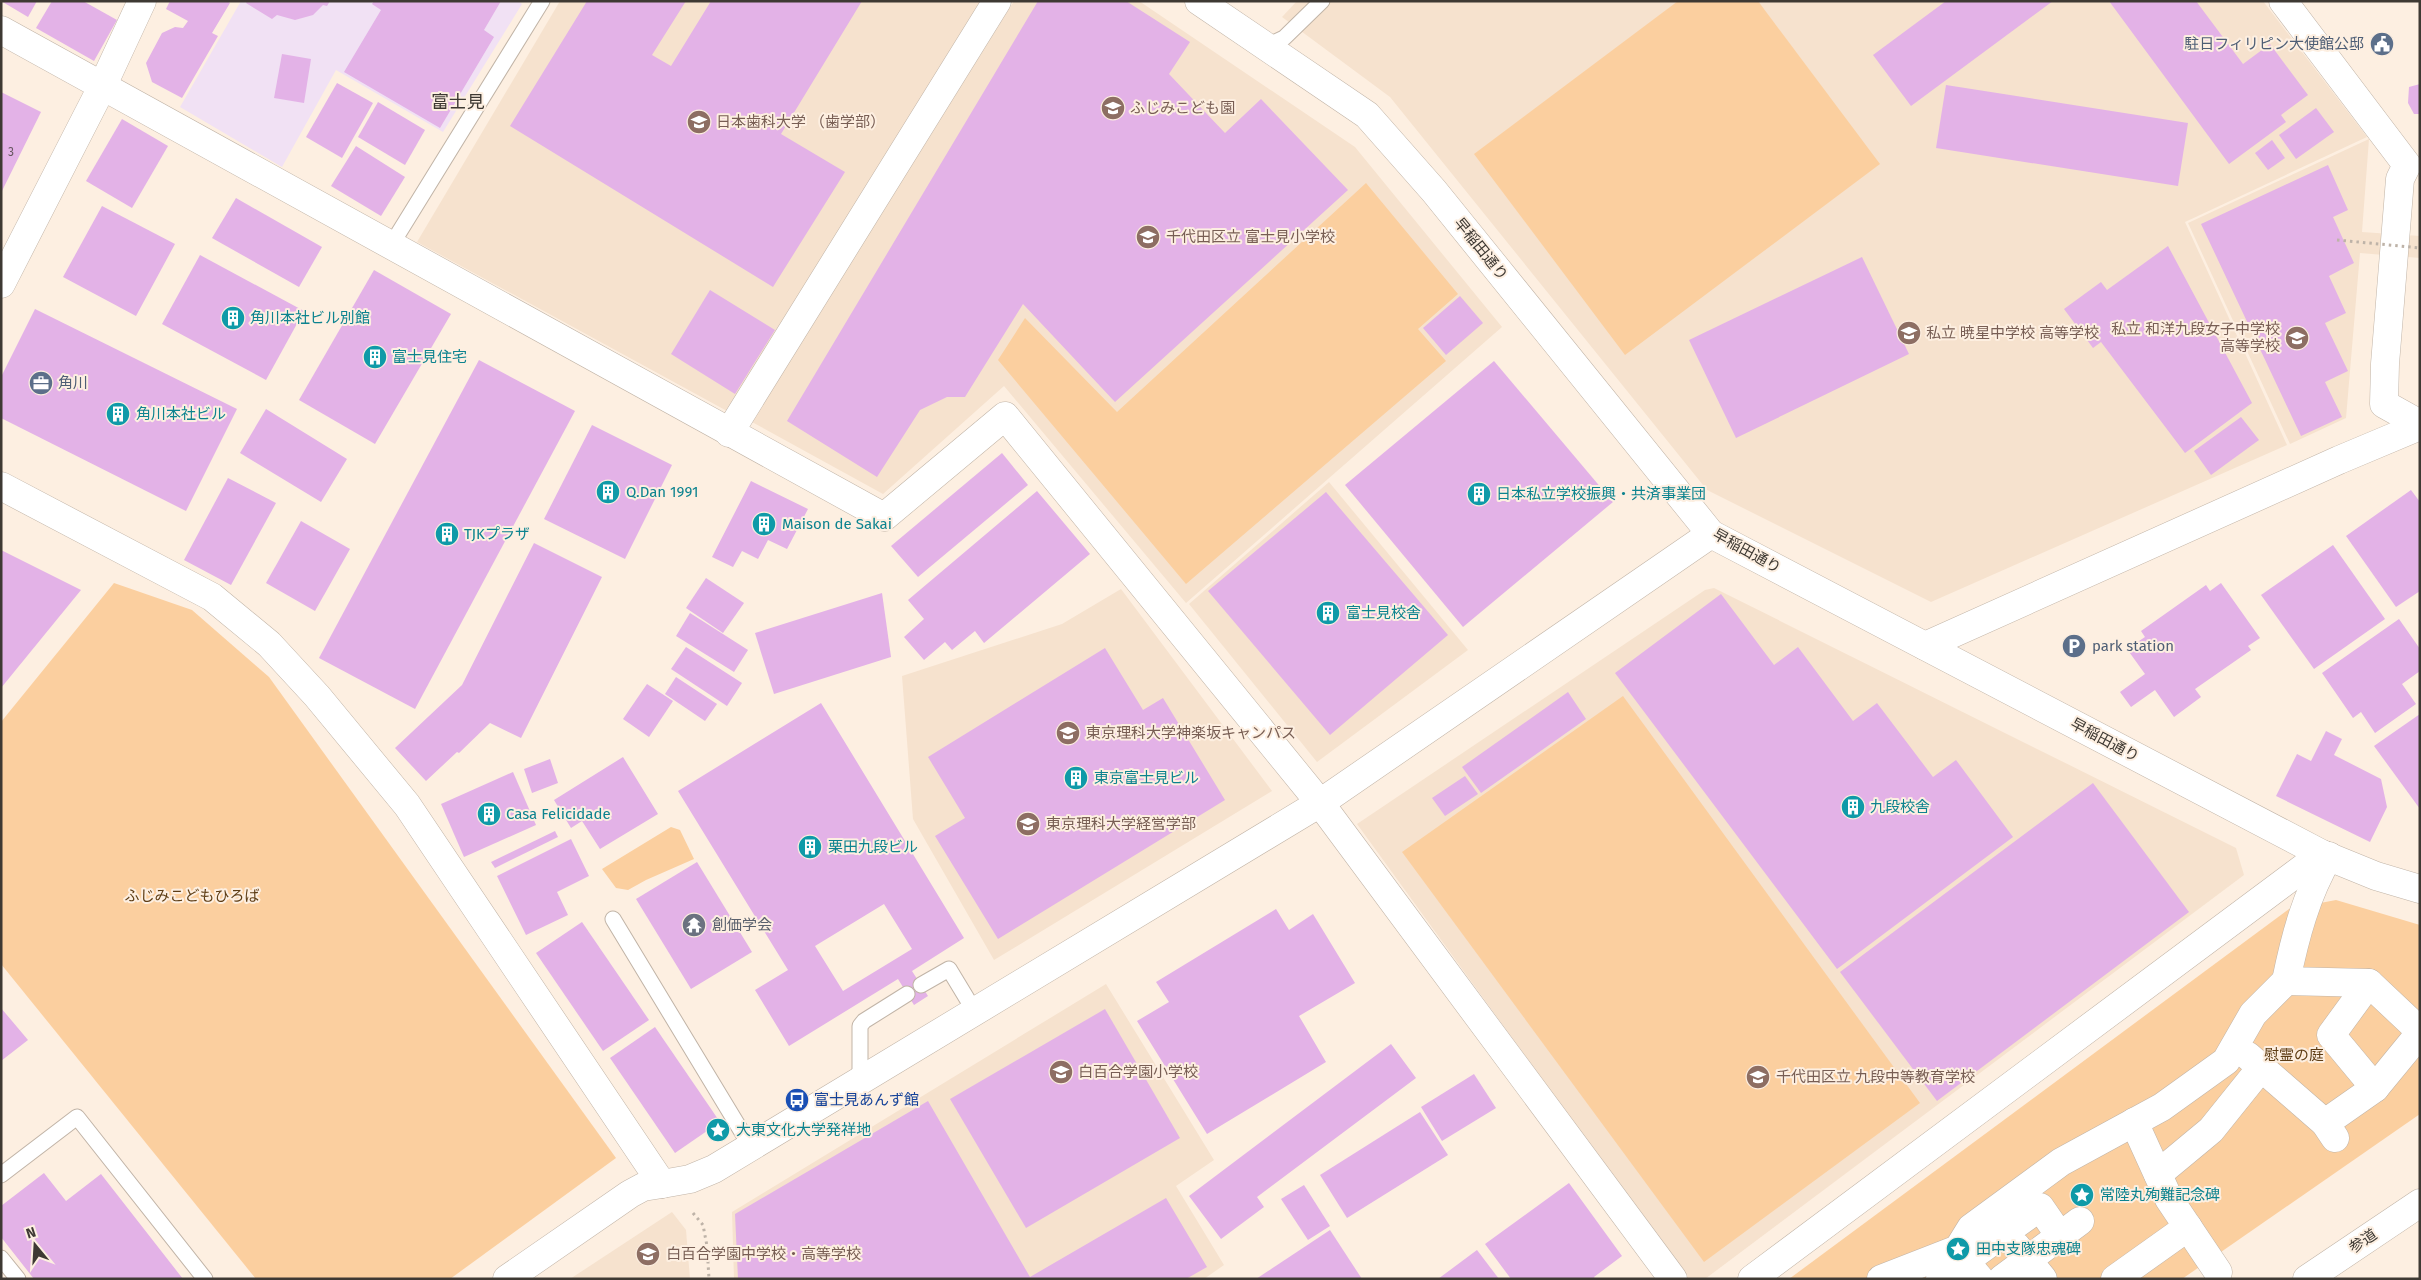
<svg xmlns="http://www.w3.org/2000/svg" width="2421" height="1280" viewBox="0 0 2421 1280" font-family="'Fira Sans','Noto Sans JP',sans-serif">
	<style>
		.commercial { fill: #f1e1f4 }
		.built { fill: #f6e2ce }
		.green { fill: #fbcf9f }
		.building { fill: #e3b2e7; fill-rule: evenodd }
		.lines { fill: none; stroke-linecap: round; stroke-linejoin: round }
		.lane-casing { stroke: #c1b4a7; stroke-width: 17 }
		.street-casing { stroke: #c1b4a7; stroke-width: 29 }
		.secondary-casing { stroke: #c1b4a7; stroke-width: 29 }
		.path { stroke: #beb3a8; stroke-width: 3; stroke-dasharray: 2.5 4; stroke-linecap: butt }
		.lane { stroke: #fff; stroke-width: 15 }
		.street { stroke: #fff; stroke-width: 28 }
		.secondary { stroke: #fff; stroke-width: 28 }
		.path-bridge { stroke: #beb3a8; stroke-width: 3; stroke-dasharray: 2.5 4; stroke-linecap: butt }
		.labels { text-anchor: middle; stroke-width: 4; stroke-linejoin: round; paint-order: stroke }
		.number-label { font-size: 12px; fill: #675760 }
		.service-label { font-size: 15px; fill: #4e5e75; stroke: #fdefe1; text-anchor: start }
		.education-label { font-size: 15px; fill: #785e54; stroke: #fdefe1; text-anchor: start }
		.street-label { font-size: 15px; fill: #3e3933; stroke: #fdefe1 }
		.culture-label { font-size: 15px; fill: #0d838f; stroke: #fdefe1; text-anchor: start }
		.park-label { font-size: 15px; fill: #5e3d14; stroke: #fdefe1 }
		.worship-label { font-size: 15px; fill: #5b616d; stroke: #fdefe1; text-anchor: start }
		.transit-label { font-size: 15px; fill: #164399; stroke: #fdefe1; text-anchor: start }
		.quarter-label { font-size: 18px; fill: #3e3933; stroke: #fdefe1 }
	</style>
	<rect width="100%" height="100%" fill="#fdefe1"/>
	<polygon class="commercial" points="241,1 518,1 522,4 443,132 336,70 282,167 180,107"/>
	<g class="built">
		<polygon points="560,1 983,1 727,411 417,242"/>
		<polygon points="1014,1 1139,1 1355,147 1502,327 1186,603 1004,386 883,494 752,422"/>
		<polygon points="1297,1 2263,1 2367,137 2185,222 2287,445 1931,602 1707,490 1390,97 1282,17"/>
		<polygon points="2369,139 2362,232 2420,236 2420,258 2360,253 2346,418 2290,444 2188,223"/>
		<polygon points="1329,482 1468,650 1317,762 1189,604"/>
		<polygon points="1714,588 2236,848 2244,875 1705,1279 1687,1279 1357,824 1705,590"/>
		<polygon points="1121,589 1272,791 994,960 913,819 902,676 1062,624"/>
		<polygon points="1106,984 1214,1160 1176,1186 1224,1265 1204,1279 734,1279 732,1212"/>
		<polygon points="672,1212 686,1230 690,1279 570,1279"/>
	</g>
	<g class="green">
		<polygon points="1678,1 1758,1 1880,164 1625,355 1474,154"/>
		<polygon points="1366,183 1458,294 1418,329 1446,361 1186,584 998,360 1025,318 1117,412"/>
		<polygon points="114,583 192,610 269,677 616,1158 450,1279 256,1279 1,964 1,722"/>
		<polygon points="1623,696 1920,1103 1704,1262 1402,852"/>
		<polygon points="671,827 680,830 694,859 646,880 628,890 616,888 602,869"/>
		<polygon points="2336,900 2420,925 2420,1114 2182,1279 1789,1279 2289,909"/>
	</g>
	<g class="building">
		<polygon points="1,1 37,1 28,17"/>
		<polygon points="52,1 83,1 117,20 94,61 36,28"/>
		<polygon points="170,1 227,1 230,3 212,33 218,36 182,98 152,82 146,63 162,33 175,27 183,28 188,21 166,9"/>
		<polygon points="247,1 330,1 327,6 323,5 313,15 295,20 277,15 272,19 246,3"/>
		<polygon points="374,1 501,1 484,30 494,37 440,128 344,72 381,10 372,4"/>
		<polygon points="587,1 686,1 652,55 671,66 711,1 862,1 781,134 845,172 773,287 510,126"/>
		<polygon points="1038,1 1126,1 1190,42 1169,74 1225,133 1261,99 1348,190 1115,402 1023,304 965,397 947,397 920,410 877,477 787,421"/>
		<polygon points="1946,1 2053,1 1911,106 1873,55"/>
		<polygon points="2109,1 2196,1 2243,64 2270,44 2308,95 2281,115 2286,122 2229,164"/>
		<polygon points="282,54 311,59 304,103 274,98"/>
		<polygon points="337,83 373,103 342,158 306,137"/>
		<polygon points="2420,84 2420,114 2414,114 2408,103 2409,87"/>
		<polygon points="1946,85 2188,123 2178,186 1936,148"/>
		<polygon points="1,92 41,112 1,193"/>
		<polygon points="378,102 425,130 405,165 358,137"/>
		<polygon points="2316,108 2334,132 2296,159 2279,135"/>
		<polygon points="122,119 168,146 132,208 86,181"/>
		<polygon points="2272,140 2285,158 2268,170 2255,153"/>
		<polygon points="356,146 405,177 381,216 331,186"/>
		<polygon points="2328,165 2348,210 2333,217 2354,263 2329,276 2346,313 2325,323 2348,371 2325,382 2342,417 2301,436 2201,224"/>
		<polygon points="236,198 322,247 299,287 212,238"/>
		<polygon points="102,206 175,244 136,316 63,277"/>
		<polygon points="2168,246 2252,403 2185,453 2101,342 2093,348 2064,309 2101,282 2107,290"/>
		<polygon points="200,255 304,311 266,380 162,324"/>
		<polygon points="1862,257 1909,354 1736,438 1689,340"/>
		<polygon points="374,270 451,314 375,444 299,400"/>
		<polygon points="710,290 775,330 735,394 671,354"/>
		<polygon points="1460,296 1483,323 1446,355 1423,328"/>
		<polygon points="35,309 237,409 186,511 1,418 1,377"/>
		<polygon points="479,360 575,411 415,709 319,658"/>
		<polygon points="1494,361 1613,502 1463,627 1345,485"/>
		<polygon points="266,409 347,459 321,502 240,453"/>
		<polygon points="2241,417 2259,440 2211,475 2194,451"/>
		<polygon points="592,425 672,465 625,559 544,519"/>
		<polygon points="1002,453 1028,485 918,577 891,546"/>
		<polygon points="228,478 276,503 231,585 184,560"/>
		<polygon points="751,481 808,509 787,549 768,540 758,559 742,551 733,567 712,557"/>
		<polygon points="2411,490 2420,502 2420,591 2396,607 2346,536"/>
		<polygon points="1037,491 1090,554 984,643 975,631 952,650 945,642 924,660 904,637 924,619 908,600"/>
		<polygon points="1326,492 1448,635 1330,735 1208,591"/>
		<polygon points="301,521 350,549 315,611 266,583"/>
		<polygon points="534,543 602,577 521,738 490,723 459,753 457,752 426,781 395,748 462,685"/>
		<polygon points="2333,545 2385,619 2314,669 2261,595"/>
		<polygon points="1,550 81,590 1,688"/>
		<polygon points="706,578 744,603 723,633 686,608"/>
		<polygon points="2221,583 2260,638 2248,646 2251,650 2195,689 2201,697 2174,717 2155,690 2131,707 2120,692 2145,674 2127,649 2145,637 2141,631 2206,585 2210,591"/>
		<polygon points="882,593 891,657 774,694 755,633"/>
		<polygon points="1721,594 1774,665 1798,647 1853,721 1877,703 1933,777 1956,760 2013,837 1837,969 1615,673"/>
		<polygon points="690,613 748,650 734,672 676,636"/>
		<polygon points="2399,619 2420,649 2420,671 2402,684 2416,704 2375,733 2361,712 2353,718 2322,673"/>
		<polygon points="686,647 742,683 727,706 671,669"/>
		<polygon points="1105,648 1143,710 1163,698 1225,800 998,939 935,836 965,818 928,757"/>
		<polygon points="676,677 717,704 705,721 665,694"/>
		<polygon points="647,684 673,701 649,737 623,719"/>
		<polygon points="1568,692 1586,719 1481,793 1462,767"/>
		<path d="M821 703 964 938 912 971 928 996 914 1005 898 979 789 1046 755 990 788 970 678 791ZM884 904 912 949 843 991 815 946Z"/>
		<polygon points="2420,714 2420,809 2374,746"/>
		<polygon points="2326,731 2342,739 2334,755 2381,779 2387,807 2370,842 2276,796 2297,754 2311,761"/>
		<polygon points="623,757 658,814 600,849 582,821 571,828 554,800"/>
		<polygon points="550,759 558,783 532,793 524,769"/>
		<polygon points="513,772 536,825 464,857 441,804"/>
		<polygon points="1465,776 1478,794 1445,816 1432,798"/>
		<polygon points="2093,783 2189,912 1937,1101 1840,972"/>
		<polygon points="555,831 558,837 495,868 491,862"/>
		<polygon points="571,839 589,876 557,892 568,915 526,935 497,876"/>
		<polygon points="697,862 752,952 691,989 636,899"/>
		<polygon points="1276,909 1289,930 1313,914 1355,983 1299,1016 1326,1062 1207,1134 1137,1021 1169,1002 1156,982"/>
		<polygon points="582,922 649,1020 603,1051 536,953"/>
		<polygon points="1,1008 28,1040 1,1061"/>
		<polygon points="1105,1009 1180,1138 1026,1228 950,1099"/>
		<polygon points="655,1027 720,1122 675,1153 610,1058"/>
		<polygon points="1391,1044 1416,1078 1257,1197 1264,1207 1221,1239 1189,1196"/>
		<polygon points="1474,1074 1496,1108 1442,1141 1421,1107"/>
		<polygon points="928,1101 1030,1277 1166,1198 1207,1267 1186,1279 738,1279 735,1214"/>
		<polygon points="1420,1112 1448,1155 1347,1218 1320,1175"/>
		<polygon points="44,1173 66,1201 101,1174 183,1279 34,1279 1,1237 1,1206"/>
		<polygon points="1569,1183 1622,1256 1594,1277 1595,1279 1511,1279 1485,1244"/>
		<polygon points="1304,1185 1330,1226 1308,1240 1281,1199"/>
		<polygon points="1330,1230 1362,1279 1256,1279"/>
		<polygon points="1477,1250 1499,1279 1438,1279"/>
	</g>
	<g class="lines">
		<g class="lane-casing">
			<g id="lane">
				<polyline points="1265,47 1284,38 1322,1"/>
				<polyline points="390,247 542,1"/>
				<polyline points="613,919 751,1147"/>
				<polyline points="921,985 949,969 975,1012"/>
				<polyline points="860,1081 860,1026 864,1021 907,994"/>
				<polyline points="1,1175 77,1117 205,1279"/>
				<polyline points="1,1258 18,1279"/>
			</g>
		</g>
		<g class="street-casing">
			<g id="street">
				<polyline points="1199,1 1367,115 1434,191 1711,534 2322,854 2376,876 2420,889"/>
				<polyline points="2283,1 2407,165 2400,179 2398,204 2385,364 2384,404 2420,424"/>
				<polyline points="1,30 884,517 1005,416 1320,803 1673,1279"/>
				<polyline points="1,284 102,87 142,1"/>
				<polyline points="729,433 997,1"/>
				<polyline points="1,486 212,597 269,644 317,696 407,805 662,1184 643,1187 630,1194 507,1279"/>
				<path d="M2329 856C2306 895 2295 937 2286 981L2369 983 2420 1031"/>
				<polyline points="2369,983 2331,1035 2375,1088"/>
				<polyline points="2248,1056 2325,1123 2335,1138"/>
				<polyline points="2134,1122 2169,1199 2218,1272"/>
				<polyline points="2325,1123 2375,1088 2420,1033"/>
				<polyline points="2158,1174 2211,1130 2260,1069"/>
				<polyline points="2017,1247 2043,1279"/>
				<polyline points="1965,1261 1980,1279"/>
				<polyline points="1752,1279 2322,854"/>
				<polyline points="1881,1279 1958,1249 1971,1228 2061,1162 2162,1107 2226,1061 2253,1014 2286,981"/>
				<polyline points="1940,1279 2040,1207 2060,1236"/>
				<polyline points="2002,1279 2080,1221"/>
				<polyline points="2115,1279 2188,1227"/>
				<polyline points="2307,1279 2420,1203"/>
			</g>
		</g>
		<g class="secondary-casing">
			<g id="secondary">
				<polyline points="1925,646 2339,460 2420,426"/>
				<polyline points="662,1184 690,1179 714,1169 1320,803 1711,534"/>
			</g>
		</g>
		<polyline class="path" points="693,1213 703,1225 707,1246 709,1279"/>
		<use href="#lane" class="lane"/>
		<use href="#street" class="street"/>
		<use href="#secondary" class="secondary"/>
		<polyline class="path-bridge" points="2337,240 2420,248"/>
	</g>
	<defs>
		<g id="civic-disc" transform="scale(1.25)"><circle r="9.5" fill="#5c6f8a" stroke="#fdefe1"/><path d="M-.6-6.5H3V-4.5H.6V-3L4-1V1h2V6H-6V1h2V-1L-.6-3ZM-1.2 2.5V6h2.4V2.5Z" fill="#fff"/></g>
		<g id="school-disc" transform="scale(1.25)"><circle r="9.5" fill="#8d6e63" stroke="#fdefe1"/><path d="M0-5L7-2L0 1L-7-2ZM-4 1L0 2.5L4 1V4Q0 6-4 4Z" fill="#fff"/></g>
		<g id="university-disc" transform="scale(1.25)"><circle r="9.5" fill="#8d6e63" stroke="#fdefe1"/><path d="M0-5L7-2L0 1L-7-2ZM-4 1L0 2.5L4 1V4Q0 6-4 4Z" fill="#fff"/></g>
		<g id="building-disc" transform="scale(1.25)"><circle r="9.5" fill="#0f9aa8" stroke="#fdefe1"/><path d="M-4-6H4V6H1V3H-1V6H-4ZM-2.5-4.3h1.7v1.8h-1.7ZM.8-4.3h1.7v1.8H.8ZM-2.5-1h1.7V.8h-1.7ZM.8-1h1.7V.8H.8Z" fill="#fff"/></g>
		<g id="office-disc" transform="scale(1.25)"><circle r="9.5" fill="#5c6f8a" stroke="#fdefe1"/><path d="M-6-3h4V-5.5h4V-3h4V5H-6ZM-1-4.5V-3h2v-1.5ZM-6 0V1H6V0Z" fill="#fff"/></g>
		<g id="parking-disc" transform="scale(1.25)"><circle r="9.5" fill="#5c6f8a" stroke="#fdefe1"/><path d="M-3.5-5.5H1a3.5 3.5 0 0 1 0 7H-1V5.5H-3.5ZM-1-3.4V-.6H.8a1.4 1.4 0 0 0 0-2.8Z" fill="#fff"/></g>
		<g id="temple-disc" transform="scale(1.25)"><circle r="9.5" fill="#6b7280" stroke="#fdefe1"/><path d="M0-6L5-2H3V0L6.5 2.5H4V6H1.5V3h-3V6H-4V2.5H-6.5L-3 0V-2H-5Z" fill="#fff"/></g>
		<g id="bus-disc" transform="scale(1.25)"><circle r="9.5" fill="#1a4fb4" stroke="#fdefe1"/><path d="M-5-6H5V4H4V6H2V4H-2V6H-4V4H-5ZM-3.5-4V0h7V-4ZM-3.5 1.2v1.5H-2V1.2ZM2 1.2v1.5H3.5V1.2Z" fill="#fff"/></g>
		<g id="sight-disc" transform="scale(1.25)"><circle r="9.5" fill="#0f9aa8" stroke="#fdefe1"/><path d="M0-6L1.8-2.2L6-1.7L2.9 1.2L3.7 5.4L0 3.3L-3.7 5.4L-2.9 1.2L-6-1.7L-1.8-2.2Z" fill="#fff"/></g>
	</defs>
	<g fill-rule="evenodd">
		<use href="#civic-disc" x="2382" y="44"/>
		<use href="#school-disc" x="1113" y="108"/>
		<use href="#university-disc" x="699" y="122"/>
		<use href="#school-disc" x="1148" y="237"/>
		<use href="#building-disc" x="233" y="318"/>
		<use href="#school-disc" x="1909" y="333"/>
		<use href="#school-disc" x="2297" y="338"/>
		<use href="#building-disc" x="375" y="357"/>
		<use href="#office-disc" x="41" y="383"/>
		<use href="#building-disc" x="118" y="414"/>
		<use href="#building-disc" x="608" y="492"/>
		<use href="#building-disc" x="1479" y="494"/>
		<use href="#building-disc" x="764" y="524"/>
		<use href="#building-disc" x="447" y="534"/>
		<use href="#building-disc" x="1328" y="613"/>
		<use href="#parking-disc" x="2074" y="646"/>
		<use href="#university-disc" x="1068" y="733"/>
		<use href="#building-disc" x="1076" y="778"/>
		<use href="#building-disc" x="1853" y="807"/>
		<use href="#building-disc" x="489" y="814"/>
		<use href="#university-disc" x="1028" y="824"/>
		<use href="#building-disc" x="810" y="847"/>
		<use href="#temple-disc" x="694" y="925"/>
		<use href="#school-disc" x="1061" y="1072"/>
		<use href="#school-disc" x="1758" y="1077"/>
		<use href="#bus-disc" x="797" y="1100"/>
		<use href="#sight-disc" x="718" y="1130"/>
		<use href="#sight-disc" x="2082" y="1195"/>
		<use href="#sight-disc" x="1958" y="1249"/>
		<use href="#school-disc" x="648" y="1254"/>
	</g>
	<g class="labels">
		<g class="number-label">
			<text x="11" y="156">3</text>
		</g>
		<g class="service-label">
			<text x="2364" y="49" text-anchor="end">駐日フィリピン大使館公邸</text>
			<text x="58" y="388">角川</text>
			<text x="2092" y="651">park station</text>
		</g>
		<g class="education-label">
			<text x="1130" y="113">ふじみこども園</text>
			<text x="716" y="127">日本歯科大学 （歯学部）</text>
			<text x="1166" y="242">千代田区立 富士見小学校</text>
			<text x="2280" y="334" text-anchor="end">私立 和洋九段女子中学校<tspan x="2280" dy="17">高等学校</tspan></text>
			<text x="1926" y="338">私立 暁星中学校 高等学校</text>
			<text x="1086" y="738">東京理科大学神楽坂キャンパス</text>
			<text x="1046" y="829">東京理科大学経営学部</text>
			<text x="1078" y="1077">白百合学園小学校</text>
			<text x="1776" y="1082">千代田区立 九段中等教育学校</text>
			<text x="666" y="1259">白百合学園中学校・高等学校</text>
		</g>
		<g class="street-label">
			<text transform="translate(1481 249) rotate(51)" y="5">早稲田通り</text>
			<text transform="translate(1747 551) rotate(29)" y="5">早稲田通り</text>
			<text transform="translate(2105 740) rotate(28)" y="5">早稲田通り</text>
			<text transform="translate(2363 1241) rotate(-34)" y="5">参道</text>
		</g>
		<g class="culture-label">
			<text x="250" y="323">角川本社ビル別館</text>
			<text x="392" y="362">富士見住宅</text>
			<text x="136" y="419">角川本社ビル</text>
			<text x="626" y="497">Q.Dan 1991</text>
			<text x="1496" y="499">日本私立学校振興・共済事業団</text>
			<text x="782" y="529">Maison de Sakai</text>
			<text x="464" y="539">TJKプラザ</text>
			<text x="1346" y="618">富士見校舎</text>
			<text x="1094" y="783">東京富士見ビル</text>
			<text x="1870" y="812">九段校舎</text>
			<text x="506" y="819">Casa Felicidade</text>
			<text x="828" y="852">栗田九段ビル</text>
			<text x="736" y="1135">大東文化大学発祥地</text>
			<text x="2100" y="1200">常陸丸殉難記念碑</text>
			<text x="1976" y="1254">田中支隊忠魂碑</text>
		</g>
		<g class="park-label">
			<text x="192" y="901">ふじみこどもひろば</text>
			<text x="2294" y="1060">慰霊の庭</text>
		</g>
		<g class="worship-label">
			<text x="712" y="930">創価学会</text>
		</g>
		<g class="transit-label">
			<text x="814" y="1105">富士見あんず館</text>
		</g>
		<g class="quarter-label">
			<text x="458" y="108">富士見</text>
		</g>
	</g>
	<rect width="2421" height="1280" fill="none" stroke="#3e3933" stroke-width="5"/>
	<g transform="translate(35 1245) rotate(342)" stroke="#fdefe1" stroke-width="4" paint-order="stroke">
	<path d="M0-4L9 19L0 12L-9 19Z" fill="#3e3933"/>
	<text y="-8" font-size="14" font-weight="bold" text-anchor="middle" fill="#3e3933">N</text>
	</g>
</svg>
